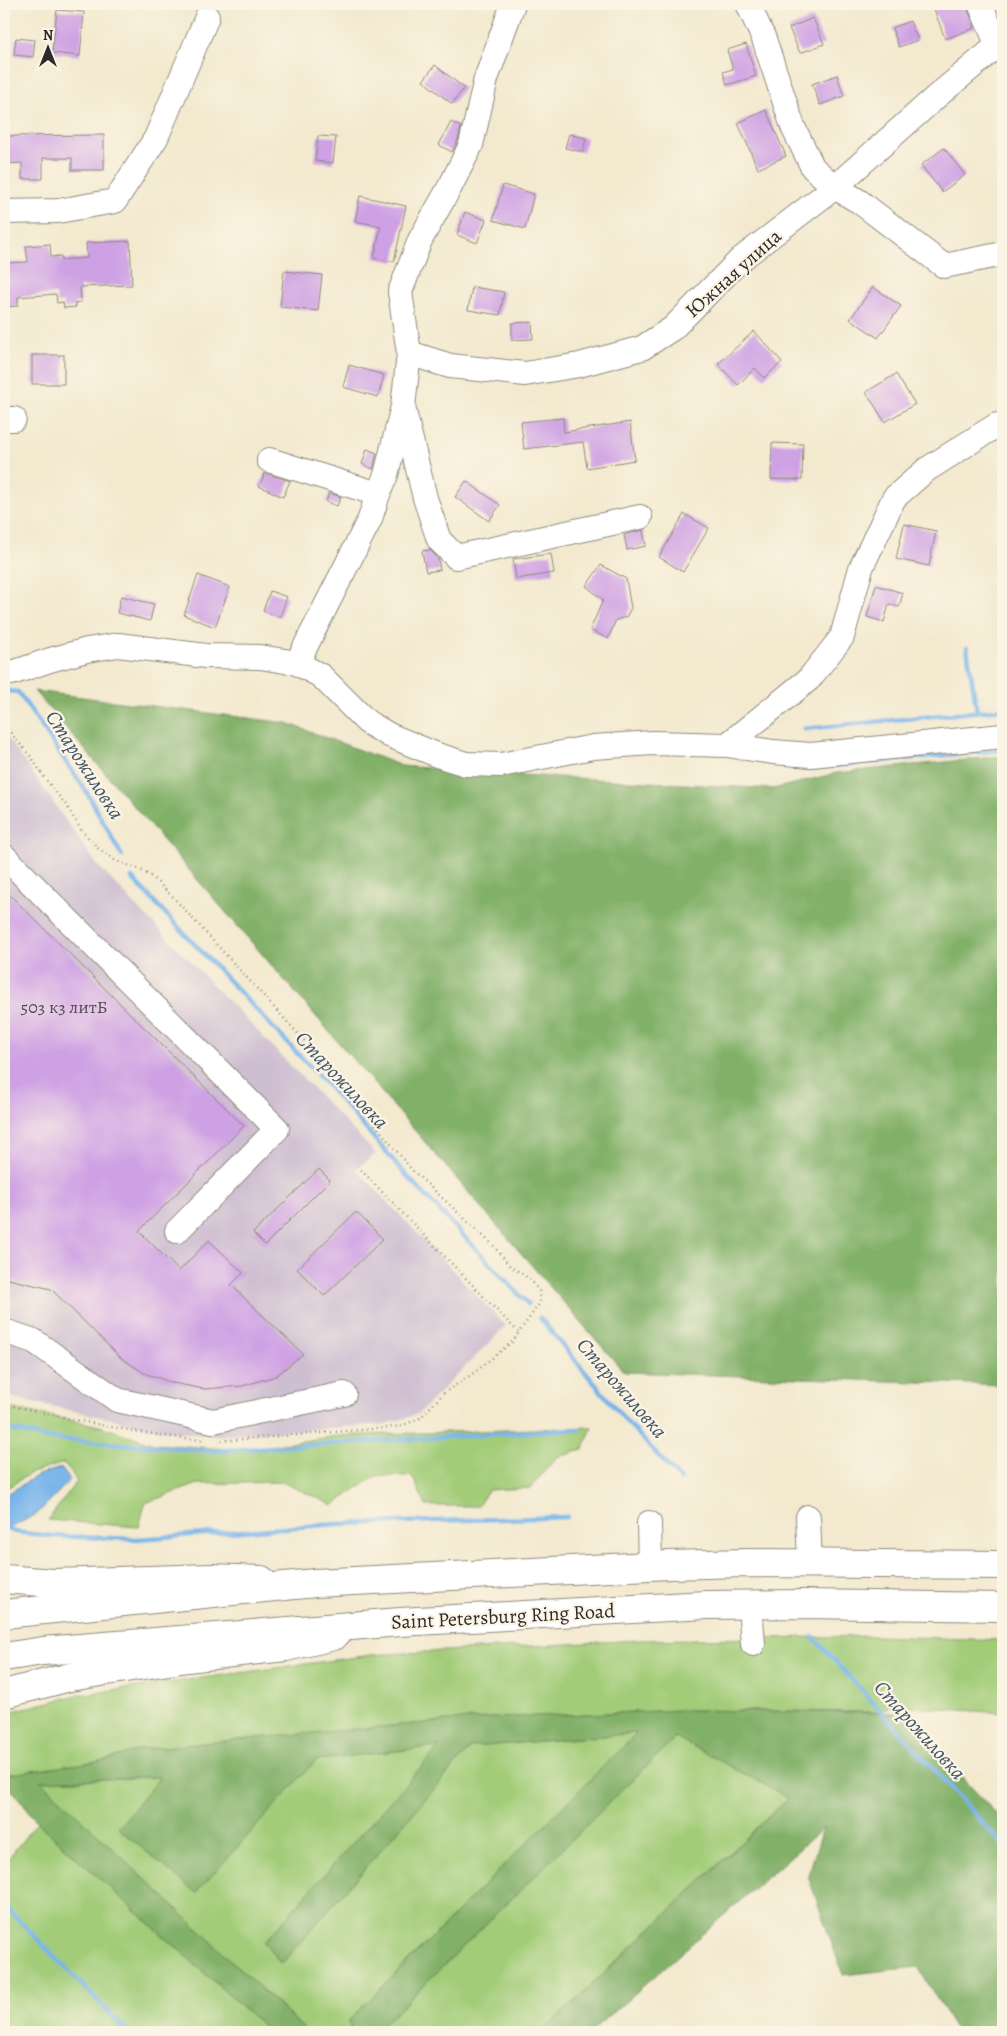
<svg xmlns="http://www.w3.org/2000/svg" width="1007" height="2036" viewBox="0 0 1007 2036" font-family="Alegreya,serif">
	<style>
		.industrial { fill: #cebed1 }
		.green { fill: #a2cc78; stroke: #667c52 }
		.forest { fill: #81b068; stroke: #566e4a }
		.water { fill: #7ab5eb; stroke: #52708b }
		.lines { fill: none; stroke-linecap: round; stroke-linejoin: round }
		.stream { stroke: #7ab5eb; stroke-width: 4.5 }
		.building { fill: #cea0e4 }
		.minor-casing { stroke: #8f8a7d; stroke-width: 26 }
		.major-casing { stroke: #8f8a7d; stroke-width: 30 }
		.highway-casing { stroke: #8f8a7d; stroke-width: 30 }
		.path { stroke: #8f8a7d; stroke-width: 2.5; stroke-dasharray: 1 4; stroke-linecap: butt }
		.minor { stroke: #fff; stroke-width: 24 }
		.major { stroke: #fff; stroke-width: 28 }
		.highway { stroke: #fff; stroke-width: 28 }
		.labels { text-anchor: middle; stroke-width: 4.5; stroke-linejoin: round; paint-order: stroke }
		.number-label { font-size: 18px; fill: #544859 }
		.street-label { font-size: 20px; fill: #2b2b2b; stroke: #fcf5e5 }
		.water-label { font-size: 21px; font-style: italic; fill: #435465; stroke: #fcf5e5 }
	</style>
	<rect width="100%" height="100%" fill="#fcf5e5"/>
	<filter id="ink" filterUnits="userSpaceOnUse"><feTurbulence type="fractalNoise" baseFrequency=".02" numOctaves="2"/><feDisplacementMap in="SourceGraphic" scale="10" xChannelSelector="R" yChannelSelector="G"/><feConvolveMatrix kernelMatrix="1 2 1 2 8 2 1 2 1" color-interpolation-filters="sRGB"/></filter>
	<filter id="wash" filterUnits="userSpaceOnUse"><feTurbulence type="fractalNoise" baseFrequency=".0096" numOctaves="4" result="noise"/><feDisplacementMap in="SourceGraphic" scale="20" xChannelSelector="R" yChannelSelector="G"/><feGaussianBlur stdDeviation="1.12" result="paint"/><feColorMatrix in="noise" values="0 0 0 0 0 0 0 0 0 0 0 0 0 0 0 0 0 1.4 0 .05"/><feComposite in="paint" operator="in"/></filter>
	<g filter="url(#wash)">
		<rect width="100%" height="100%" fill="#f3e9cf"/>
		<polygon class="industrial" points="4,733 98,866 376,1154 356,1169 506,1326 418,1414 386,1424 214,1436 166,1431 4,1396"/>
		<g class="green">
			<polygon points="4,1407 100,1426 154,1444 241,1450 337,1436 592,1427 583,1450 557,1457 530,1488 488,1490 478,1506 426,1506 412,1476 376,1476 333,1505 282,1482 198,1484 145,1503 139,1527 48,1520 77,1481 64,1463 31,1473 4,1490"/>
			<polygon points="876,1636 1003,1640 1003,1713 890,1705 881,1712 683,1710 469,1719 142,1749 106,1760 4,1776 13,1791 4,1793 4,1713 78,1695 371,1655 639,1640"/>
			<polygon points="638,1733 349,2020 351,2032 307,2032 41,1781 160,1777 196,1892 316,1760 441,1746 264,1942 281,1964 471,1747"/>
			<polygon points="676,1737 789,1797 542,2032 376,2032"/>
			<polygon points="37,1822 270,2032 4,2032 4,1864"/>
		</g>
		<g class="forest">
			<polygon points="34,691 287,723 402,766 503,774 773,789 837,773 1003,756 1003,1385 624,1372"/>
			<polygon points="683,1710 902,1713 1003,1821 1003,2032 957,2032 918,1967 843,1975 808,1876 823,1828 591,2032 542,2032 789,1798 676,1737 376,2032 351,2032 349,2020 637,1733 471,1747 281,1964 264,1942 440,1746 316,1760 196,1893 118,1828 160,1777 41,1781 307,2032 270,2032 37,1822 13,1791 4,1775 106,1760 142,1749 277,1736 469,1719"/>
		</g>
		<polygon class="water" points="61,1468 70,1480 37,1514 4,1531 4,1496 38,1475"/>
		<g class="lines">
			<g class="stream">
				<polyline points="967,648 977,712"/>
				<polyline points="4,691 18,692 86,791 122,856"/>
				<polyline points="804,729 1003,709"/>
				<polyline points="808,768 1003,750"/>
				<polyline points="132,878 331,1089 407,1176 528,1304"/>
				<polyline points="540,1318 626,1421 680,1479"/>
				<polyline points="4,1428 45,1438 212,1451 579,1429"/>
				<polyline points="4,1528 15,1532 52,1536 137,1539 337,1524 567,1517"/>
				<polyline points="813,1637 1003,1845"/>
				<polyline points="4,1905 128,2032"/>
			</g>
		</g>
		<g id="blocks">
			<g class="building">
				<polygon points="949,4 966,4 975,28 945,39 934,9"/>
				<polygon points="57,10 84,12 80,56 52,53"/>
				<polygon points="813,18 824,44 800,53 789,28"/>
				<polygon points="910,21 918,40 899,47 892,28"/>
				<polygon points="16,38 35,40 33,57 14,55"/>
				<polygon points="746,44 756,76 727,85 723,72 733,69 727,50"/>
				<polygon points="435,65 464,88 452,104 423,81"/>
				<polygon points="837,75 844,96 820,105 812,84"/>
				<polygon points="766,110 786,156 758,169 738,123"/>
				<polygon points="451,122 461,127 458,140 452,152 439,145"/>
				<polygon points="569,134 586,138 583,152 565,148"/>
				<polygon points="104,135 104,170 72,170 72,158 43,158 43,179 22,179 22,163 4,164 4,136"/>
				<polygon points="318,136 336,137 333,163 315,161"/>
				<polygon points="944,148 965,175 942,192 921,165"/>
				<polygon points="503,185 534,194 525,229 493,220"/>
				<polygon points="360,196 406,206 394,262 374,258 381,226 355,221"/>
				<polygon points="465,212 486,220 477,243 457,235"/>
				<polygon points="130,241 132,285 80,287 81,302 75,303 76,307 64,308 63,302 57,303 56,294 18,297 18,306 4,307 4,263 28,262 26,246 50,244 51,257 61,256 61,260 87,258 86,243"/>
				<polygon points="284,271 322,275 318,311 280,307"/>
				<polygon points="472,287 504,292 500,315 468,310"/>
				<polygon points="873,287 901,306 878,338 850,319"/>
				<polygon points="532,322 533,339 512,340 512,323"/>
				<polygon points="754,331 782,362 764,378 755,368 738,385 718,364"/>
				<rect x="32" y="355" width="32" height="29"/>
				<polygon points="349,365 384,375 378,397 343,387"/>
				<polygon points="896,374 915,404 885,422 866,392"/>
				<polygon points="563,418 564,432 630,422 635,460 587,468 583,442 524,449 521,422"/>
				<polygon points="772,443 803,444 802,480 771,479"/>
				<polygon points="367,449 377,453 373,469 362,464"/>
				<polygon points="265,473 290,481 283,497 259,486"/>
				<polygon points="466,481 500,505 489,521 455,497"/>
				<polygon points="329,493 341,497 337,506 326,502"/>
				<polygon points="684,514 709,528 683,572 659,557"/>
				<polygon points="904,524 936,531 929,566 896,559"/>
				<polygon points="643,530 646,546 627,550 624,535"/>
				<polygon points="430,550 438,558 440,570 426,572 422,551"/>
				<polygon points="551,554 554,573 516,579 513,559"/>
				<polygon points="601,565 626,579 631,608 626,617 616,620 608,639 590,630 603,600 586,586"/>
				<polygon points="198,575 230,587 215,627 184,615"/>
				<polygon points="876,585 903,593 899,607 889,604 884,622 867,617"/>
				<polygon points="270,591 287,597 280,617 263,611"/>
				<polygon points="121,596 154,604 150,621 117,613"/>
				<polygon points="4,889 244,1126 139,1231 179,1271 209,1240 243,1273 231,1285 303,1354 276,1376 242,1386 204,1389 173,1383 144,1373 121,1358 51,1289 4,1278"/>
				<polygon points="319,1169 330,1180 265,1245 253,1233"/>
				<polygon points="356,1212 383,1239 324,1296 297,1269"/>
			</g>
		</g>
	</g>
	<g filter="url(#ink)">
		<use href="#blocks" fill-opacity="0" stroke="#8f8a7d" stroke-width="1"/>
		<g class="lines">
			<g class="minor-casing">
				<g id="minor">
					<polyline points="513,4 486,79 471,145 451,185 420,240 400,292 409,353 403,407 425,498 439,540 456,557 640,517"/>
					<polyline points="748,4 764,39 793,127 813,168 835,187 860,202 944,266 1003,254"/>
					<polyline points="980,4 998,46"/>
					<polyline points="4,212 58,211 115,201 156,138 207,17"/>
					<polyline points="409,353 450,366 525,374 579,365 642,348 673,328 741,259 835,187 937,96 1003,41"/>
					<polyline points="4,419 14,419"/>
					<polyline points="269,460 378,494 386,475 402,410"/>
					<polyline points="297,663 370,519 378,494"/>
					<polyline points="4,673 12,673 50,660 87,650 118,645 206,656 260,657 297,663 321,676 367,722 389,735 437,755 466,764 501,765 593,747 653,743 727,745 773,752 811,755 1003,736"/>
					<polyline points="727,745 809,679 842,637 861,568 894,498 926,470 997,425 1003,425"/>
					<polyline points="4,856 277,1129 177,1231"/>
					<polyline points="4,1331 34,1341 117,1400 213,1421 344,1394"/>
					<polyline points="808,1517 810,1564"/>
					<polyline points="649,1523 650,1566"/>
					<polyline points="750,1605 753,1644"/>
				</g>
			</g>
			<g class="major-casing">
				<g id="major">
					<polyline points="4,1579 53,1583 212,1578 261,1580"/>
					<polyline points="4,1694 70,1677 187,1658 286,1647 334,1636"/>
				</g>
			</g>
			<g class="highway-casing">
				<g id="highway">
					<polyline points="4,1614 315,1583 669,1565 744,1563 1003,1565"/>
					<polyline points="4,1657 43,1651 400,1622 706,1605 805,1604 1003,1607"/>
				</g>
			</g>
			<g class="path">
				<polyline points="4,725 32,758 43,776 66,805 82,831 98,848 116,861 139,869 152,877 173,897 323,1061 412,1170 493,1245 509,1265 531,1280 539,1291 540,1303 512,1342 475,1372 444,1393 420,1418 401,1426 385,1428 219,1441"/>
				<polyline points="361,1170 518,1332"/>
				<path d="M4 1404C70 1419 136 1434 203 1440"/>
			</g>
			<use href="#minor" class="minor"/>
			<use href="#major" class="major"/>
			<use href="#highway" class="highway"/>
		</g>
	</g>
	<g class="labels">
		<g class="number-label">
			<text x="64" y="1013">503 к3 литБ</text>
		</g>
		<g class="street-label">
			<text transform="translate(733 273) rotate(-42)" y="7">Южная улица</text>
			<text transform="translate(503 1616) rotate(-3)" y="7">Saint Petersburg Ring Road</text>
		</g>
		<g class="water-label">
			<text transform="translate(85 765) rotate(57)" y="7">Старожиловка</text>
			<text transform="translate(342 1080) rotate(47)" y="7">Старожиловка</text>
			<text transform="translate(622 1388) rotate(49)" y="7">Старожиловка</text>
			<text transform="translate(920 1730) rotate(48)" y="7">Старожиловка</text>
		</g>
	</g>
	<rect width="1007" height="2036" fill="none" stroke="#fcf5e5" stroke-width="20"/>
	<g transform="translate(48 48)" stroke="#fcf5e5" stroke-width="4" paint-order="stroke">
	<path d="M0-4L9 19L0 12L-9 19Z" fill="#2b2b2b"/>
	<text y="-8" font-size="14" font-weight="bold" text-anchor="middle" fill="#2b2b2b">N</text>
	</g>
</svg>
